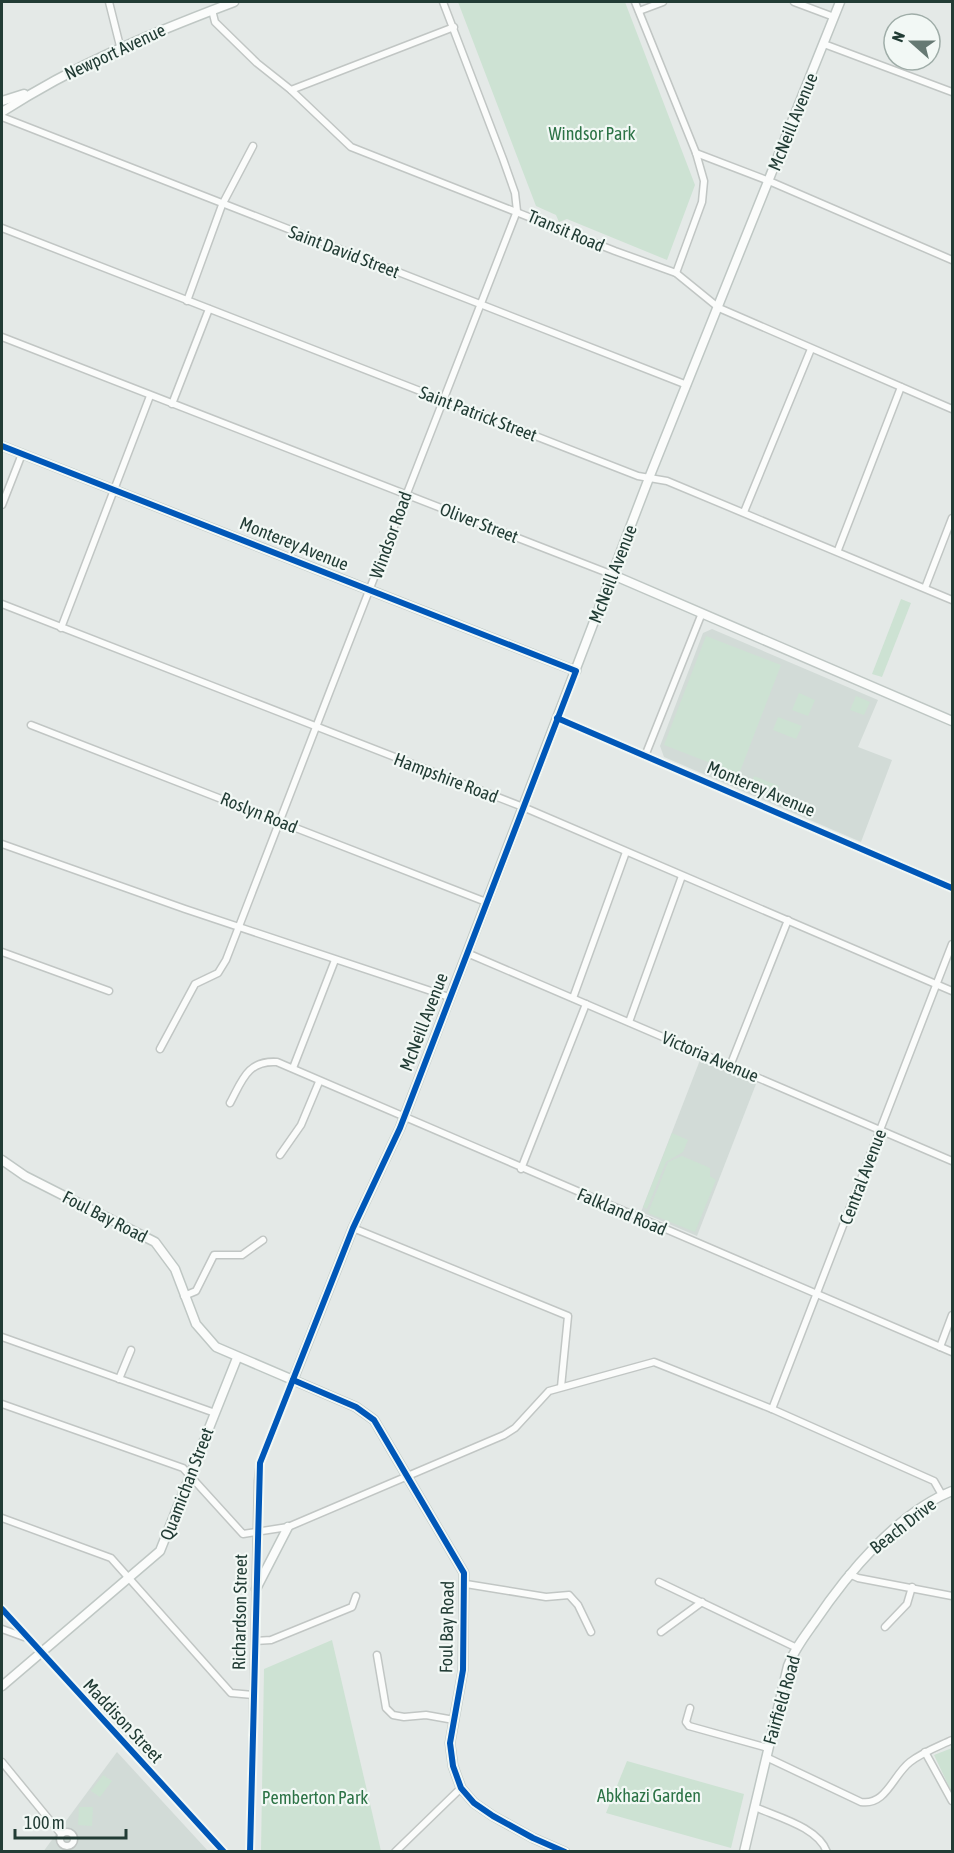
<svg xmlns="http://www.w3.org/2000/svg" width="954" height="1853" viewBox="0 0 954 1853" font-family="'Asap Condensed',sans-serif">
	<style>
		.built { fill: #d2dbd7 }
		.green { fill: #cde2d3 }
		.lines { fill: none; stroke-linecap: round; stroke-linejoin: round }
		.street-casing { stroke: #c1c6c4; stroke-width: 9 }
		.secondary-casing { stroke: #bfc7c4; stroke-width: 11 }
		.street { stroke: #fbfcfb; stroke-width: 6 }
		.secondary { stroke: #fbfcfb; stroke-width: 8 }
		.cycleway-casing { stroke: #f2f8f5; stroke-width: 10 }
		.cycleway { stroke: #0057b8; stroke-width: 6 }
		.labels { text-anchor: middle; stroke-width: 4.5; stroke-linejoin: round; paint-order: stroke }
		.street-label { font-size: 18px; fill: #223c35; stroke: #f2f8f5 }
		.park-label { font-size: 18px; fill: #2c7346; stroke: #f2f8f5 }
	</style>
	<rect width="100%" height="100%" fill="#e4e9e7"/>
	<g class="built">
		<polygon points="712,629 878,700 858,747 892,760 861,842 664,757 660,746 703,633"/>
		<polygon points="700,1060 756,1084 697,1236 641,1212"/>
		<polygon points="117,1752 208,1851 43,1852"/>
	</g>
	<g class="green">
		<polygon points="458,2 625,2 695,185 667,260 567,219 559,222 556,215 536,206"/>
		<polygon points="901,599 911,603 882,677 872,674"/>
		<polygon points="706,636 781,665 739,774 664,745"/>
		<polygon points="799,693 815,700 808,716 792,710"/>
		<polygon points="856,696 870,702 864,715 850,710"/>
		<polygon points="778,717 802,726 796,739 773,730"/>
		<polygon points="754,776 779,786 775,798 750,788"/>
		<polygon points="672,1133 688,1140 683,1152 666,1162 647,1209 643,1207"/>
		<polygon points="682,1156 710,1168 710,1176 716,1180 695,1232 648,1213 668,1162"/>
		<polygon points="332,1640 381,1851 261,1851 264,1669"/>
		<polygon points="952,1748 952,1793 934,1755"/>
		<polygon points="627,1761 744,1794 731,1848 606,1813"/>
		<polygon points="103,1775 112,1781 100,1797 91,1791"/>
		<polygon points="79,1807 93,1807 92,1826 78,1825"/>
	</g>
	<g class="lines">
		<g class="street-casing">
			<g id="street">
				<polyline points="109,2 120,46"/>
				<polyline points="635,2 696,153 704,181 702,202 676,273"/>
				<polyline points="794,2 834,17"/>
				<polyline points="212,10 215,22 257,63 291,90 351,147 615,251 676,273 719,308 952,409"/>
				<polyline points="639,11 663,2"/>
				<polyline points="824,44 952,92"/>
				<polyline points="291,90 454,27"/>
				<polyline points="2,117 687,385"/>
				<polyline points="696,153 769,181 952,260"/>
				<polyline points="2,228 638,476 667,481 952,600"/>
				<polyline points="187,301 222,205 253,146"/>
				<polyline points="2,337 613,575"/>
				<polyline points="172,404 209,309"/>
				<polyline points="2,505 22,454"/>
				<polyline points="744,512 811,349"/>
				<polyline points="838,550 901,387"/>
				<polyline points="925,588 952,518"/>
				<polyline points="2,604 523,807 952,991"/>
				<polyline points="61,628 150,396"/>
				<polyline points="557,718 952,888"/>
				<polyline points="31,725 486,902"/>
				<polyline points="645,756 702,613"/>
				<polyline points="2,844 185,909 449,997"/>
				<polyline points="2,952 109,991"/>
				<polyline points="467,953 952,1161"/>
				<polyline points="573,998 626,852"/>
				<polyline points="629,1022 682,876"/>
				<path d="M160 1049 195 984 218 973 226 960C322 710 420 460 517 211L515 193 503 159 443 2"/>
				<polyline points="730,1066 788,920"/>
				<polyline points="293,1068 335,960"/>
				<path d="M230 1103C242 1081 247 1060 277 1062L952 1352"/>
				<polyline points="280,1155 301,1125 319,1082"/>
				<polyline points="521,1169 586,1004"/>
				<polyline points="353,1228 568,1316 561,1387"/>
				<polyline points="184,1296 196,1291 214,1255 242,1255 263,1240"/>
				<polyline points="2,1337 215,1413"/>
				<polyline points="940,1347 952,1315"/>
				<polyline points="119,1379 131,1350"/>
				<polyline points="2,1404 183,1468 243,1534 288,1527 504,1435 515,1428 549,1391 654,1362 772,1409 934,1481 942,1495"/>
				<polyline points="772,1409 952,944"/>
				<polyline points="2,1518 111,1558 231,1693 253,1695"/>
				<polyline points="849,1574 858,1578 952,1596"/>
				<polyline points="659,1582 797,1648"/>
				<polyline points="466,1584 546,1597 569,1595 578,1605 591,1632"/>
				<polyline points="2,1609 224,1852"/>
				<polyline points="885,1627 907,1604 912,1587"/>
				<polyline points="2,1629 24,1637"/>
				<polyline points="661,1632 702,1602"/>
				<polyline points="255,1641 271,1640 352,1607 356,1596"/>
				<polyline points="377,1655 386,1708 393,1715 404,1717 426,1715 454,1720"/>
				<polyline points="690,1708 686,1722 689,1726 768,1748"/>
				<polyline points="925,1752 952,1801"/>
				<path d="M766 1757 861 1802C886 1806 893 1775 910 1762 923 1752 937 1747 952 1740"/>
				<polyline points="2,1762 61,1834"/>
				<path d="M755 1807C777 1817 818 1827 827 1852"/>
				<circle cx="67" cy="1839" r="7"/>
				<polyline points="250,1852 258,1481 260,1463 293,1380"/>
				<polyline points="395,1852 461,1788"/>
			</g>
		</g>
		<g class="secondary-casing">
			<g id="secondary">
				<polyline points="2,101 24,94"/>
				<path d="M2 112C76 64 152 33 234 2"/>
				<polyline points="2,446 576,671"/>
				<polyline points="613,575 952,721"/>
				<polyline points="2,1160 25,1176 155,1242 175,1269 196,1324 216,1347 356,1407 374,1420 464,1573 463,1670 450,1743 453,1766 461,1788 474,1803 493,1816 533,1838 565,1852"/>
				<polyline points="293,1380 353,1228 400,1128 649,478 840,2"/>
				<polyline points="256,1589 288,1527"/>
				<polyline points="2,1686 160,1551 237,1358"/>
				<path d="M744 1852 788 1666C794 1650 804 1637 814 1623 847 1574 897 1513 952 1491"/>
			</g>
		</g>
		<use href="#street" class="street"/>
		<use href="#secondary" class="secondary"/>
		<g class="cycleway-casing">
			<g id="cycleway">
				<polyline points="2,446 576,671 400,1128 353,1228 260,1463 250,1852"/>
				<polyline points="557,718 952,888"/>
				<polyline points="293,1380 356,1407 374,1420 464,1573 463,1670 450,1743 453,1766 461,1788 474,1803 493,1816 533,1838 565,1852"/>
				<polyline points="2,1609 224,1852"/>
			</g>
		</g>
		<use href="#cycleway" class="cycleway"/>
	</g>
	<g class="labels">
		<g class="street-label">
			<text transform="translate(115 52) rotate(-25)" y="6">Newport Avenue</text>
			<text transform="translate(793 122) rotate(-68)" y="6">McNeill Avenue</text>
			<text transform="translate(566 231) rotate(23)" y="6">Transit Road</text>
			<text transform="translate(344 252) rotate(21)" y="6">Saint David Street</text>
			<text transform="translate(478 414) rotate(21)" y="6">Saint Patrick Street</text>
			<text transform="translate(479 523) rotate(21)" y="6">Oliver Street</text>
			<text transform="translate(391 535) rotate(-70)" y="6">Windsor Road</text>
			<text transform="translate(294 544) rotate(22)" y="6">Monterey Avenue</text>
			<text transform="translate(613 574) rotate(-69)" y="6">McNeill Avenue</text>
			<text transform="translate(446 778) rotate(21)" y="6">Hampshire Road</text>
			<text transform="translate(761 789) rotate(23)" y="6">Monterey Avenue</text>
			<text transform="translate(259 813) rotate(22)" y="6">Roslyn Road</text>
			<text transform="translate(424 1022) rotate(-69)" y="6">McNeill Avenue</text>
			<text transform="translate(710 1057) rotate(23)" y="6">Victoria Avenue</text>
			<text transform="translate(863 1177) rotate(-69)" y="6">Central Avenue</text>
			<text transform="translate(622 1212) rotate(23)" y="6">Falkland Road</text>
			<text transform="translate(105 1217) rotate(27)" y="6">Foul Bay Road</text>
			<text transform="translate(187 1484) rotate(-69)" y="6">Quamichan Street</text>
			<text transform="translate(903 1526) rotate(-38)" y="6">Beach Drive</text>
			<text transform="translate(240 1612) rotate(-89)" y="6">Richardson Street</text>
			<text transform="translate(447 1627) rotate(-89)" y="6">Foul Bay Road</text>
			<text transform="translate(782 1700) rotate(-74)" y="6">Fairfield Road</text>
			<text transform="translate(123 1721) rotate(47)" y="6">Maddison Street</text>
		</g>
		<g class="park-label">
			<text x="592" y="140">Windsor Park</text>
			<text x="649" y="1802">Abkhazi Garden</text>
			<text x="315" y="1804">Pemberton Park</text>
		</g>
	</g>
	<rect width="954" height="1853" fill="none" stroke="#223c35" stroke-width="6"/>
	<g transform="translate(912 42) rotate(291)"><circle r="28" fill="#f2f8f5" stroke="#9fada8" stroke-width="1.5"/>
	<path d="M0-4.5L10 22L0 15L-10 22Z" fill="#667973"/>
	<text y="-9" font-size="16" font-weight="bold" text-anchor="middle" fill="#223c35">N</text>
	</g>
	<path d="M15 1829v9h111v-9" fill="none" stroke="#223c35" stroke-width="3"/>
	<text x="24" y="1829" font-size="18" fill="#223c35" stroke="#f2f8f5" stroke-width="4.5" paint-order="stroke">100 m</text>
</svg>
